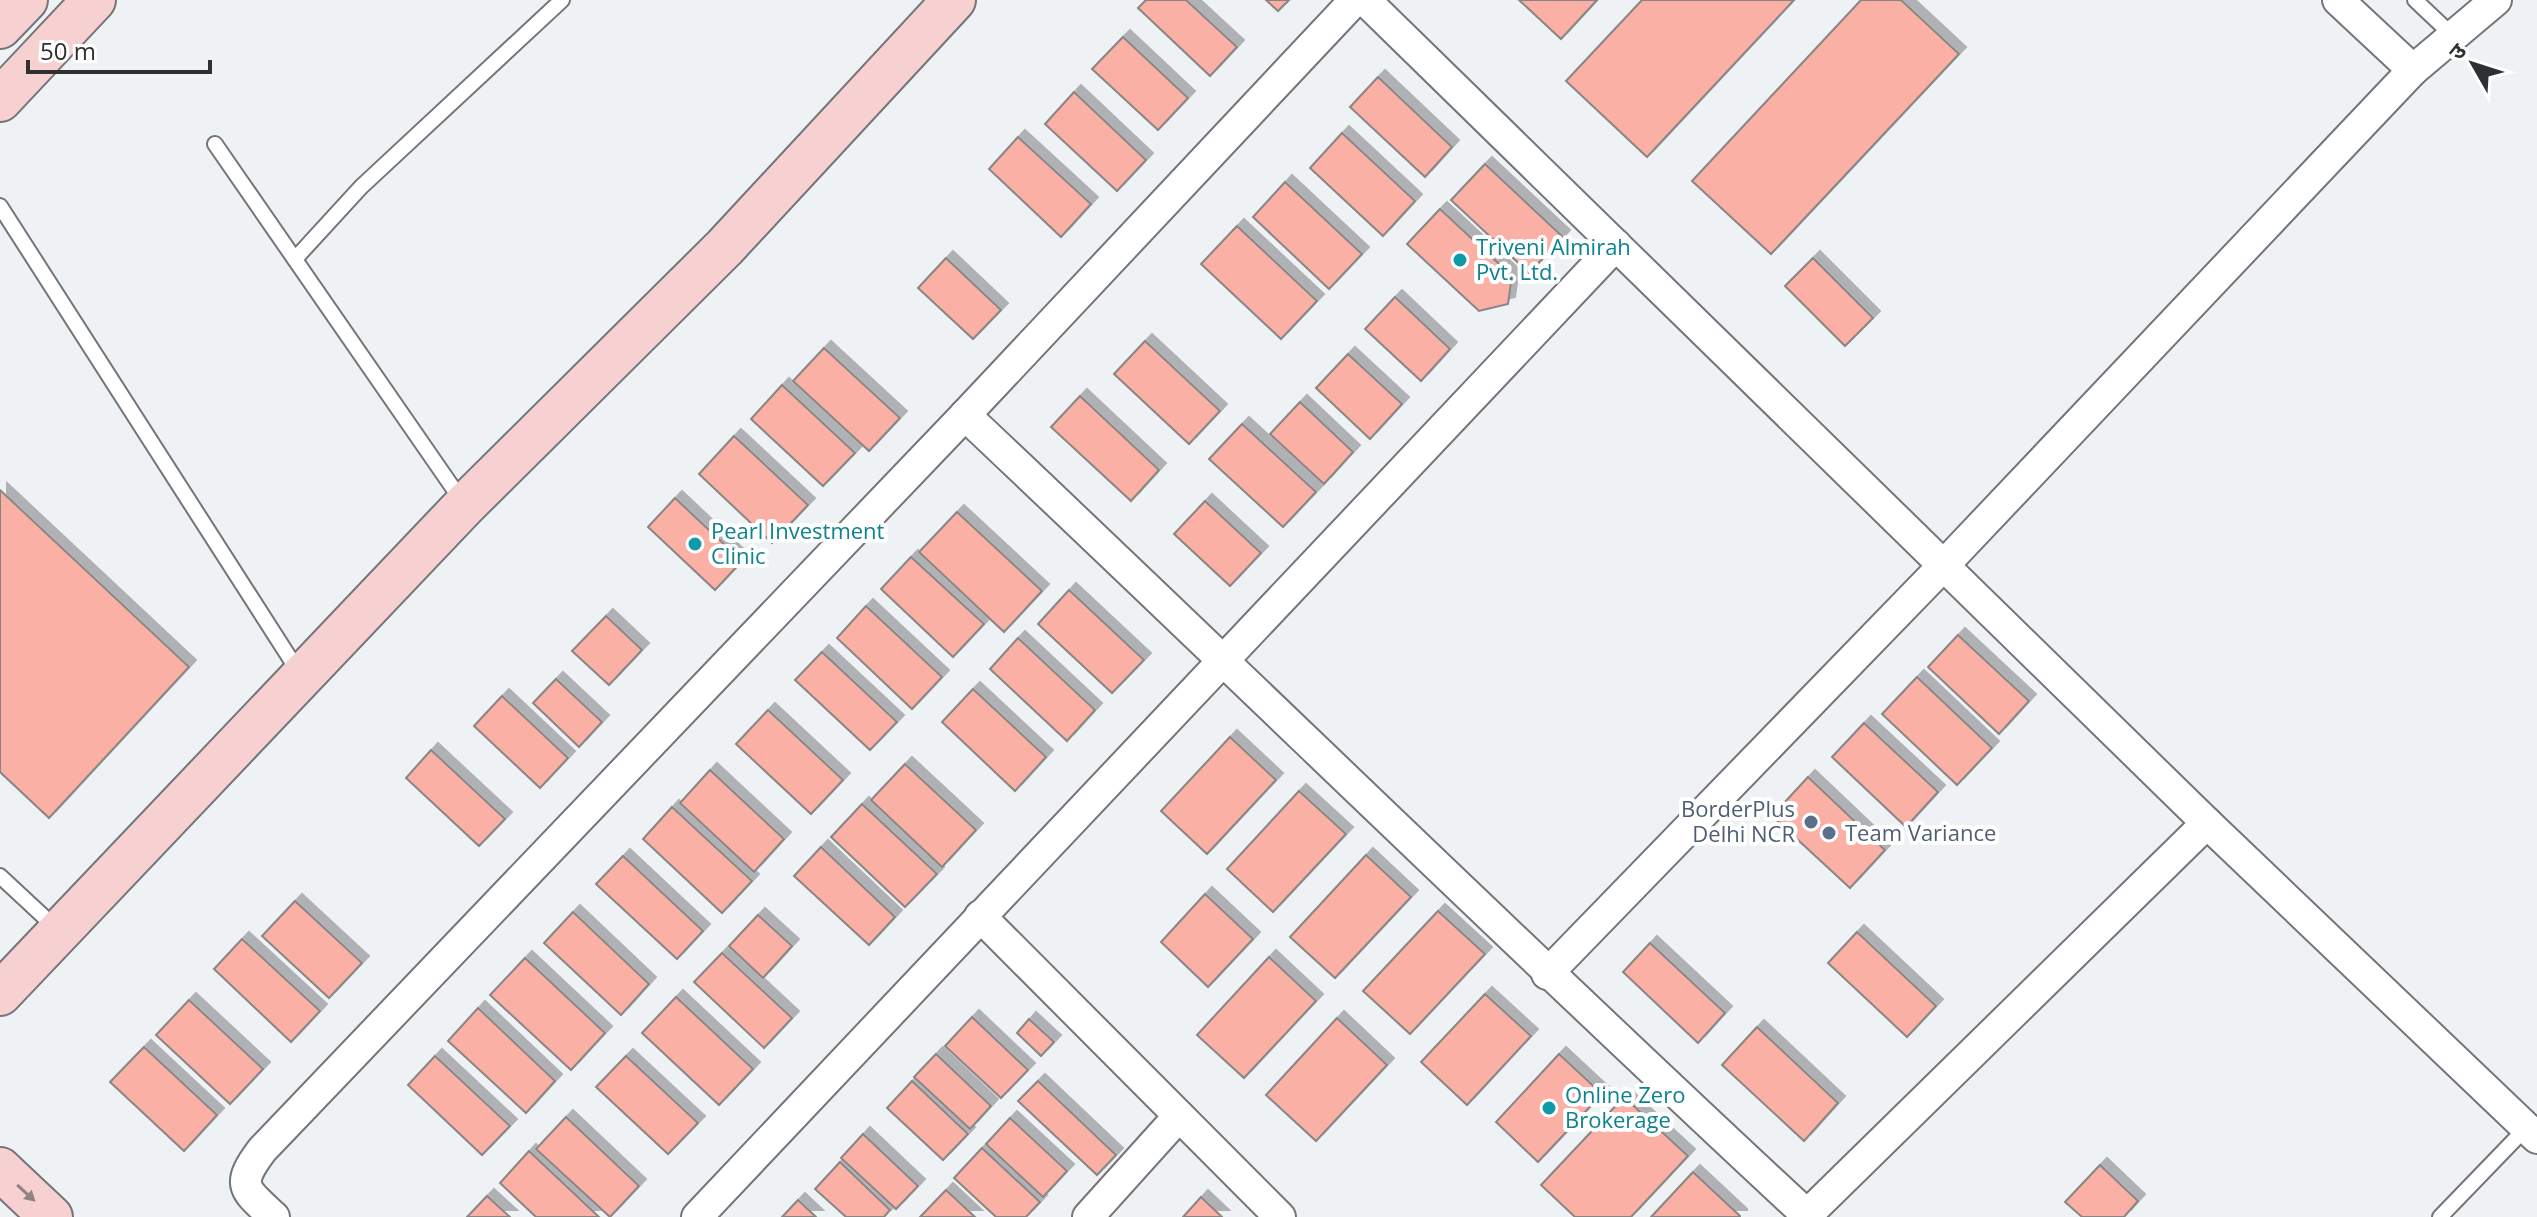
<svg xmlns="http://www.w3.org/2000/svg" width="2537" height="1217" viewBox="0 0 2537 1217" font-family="'Open Sans','Noto Sans Devanagari',sans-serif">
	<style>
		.building { fill: #fab0a5; stroke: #898585; stroke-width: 2; filter: url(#shadow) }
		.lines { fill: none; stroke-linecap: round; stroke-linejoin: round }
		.lane-casing { stroke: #737578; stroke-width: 18 }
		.street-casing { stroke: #737578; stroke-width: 34 }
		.secondary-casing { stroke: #737578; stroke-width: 46 }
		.lane { stroke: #fff; stroke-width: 14 }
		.street { stroke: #fff; stroke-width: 30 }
		.secondary { stroke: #f7d0d2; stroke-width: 42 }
		.oneway { fill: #938082 }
		.culture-dot { fill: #0f9aa8; stroke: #fff; stroke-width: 3 }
		.service-dot { fill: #5c6f8a; stroke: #fff; stroke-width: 3 }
		.labels { text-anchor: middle; stroke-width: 8; stroke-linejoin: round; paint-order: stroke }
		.culture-label { font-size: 22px; fill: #0d838f; stroke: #fff; text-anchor: start }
		.service-label { font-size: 22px; fill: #4e5e75; stroke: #fff; text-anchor: end }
	</style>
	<defs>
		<filter id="shadow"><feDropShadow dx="7" dy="-7" stdDeviation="0" flood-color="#0004"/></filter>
	</defs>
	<rect width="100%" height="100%" fill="#eff2f5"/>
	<g class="building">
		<polygon points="1146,0 1186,0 1237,47 1210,76 1138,8"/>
		<polygon points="1266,0 1289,0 1278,11"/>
		<polygon points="1519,0 1597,0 1561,39"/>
		<polygon points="1642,0 1794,0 1647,157 1566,81"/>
		<polygon points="1861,0 1901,0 1959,54 1771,254 1692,181"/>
		<polygon points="1123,37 1188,98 1158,130 1092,69"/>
		<polygon points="1378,77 1452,147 1425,177 1350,107"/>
		<polygon points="1074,92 1146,160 1117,191 1045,124"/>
		<polygon points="1342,133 1415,201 1383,236 1310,168"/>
		<polygon points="1018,137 1091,204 1061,237 989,169"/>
		<polygon points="1485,164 1563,237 1529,273 1451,200"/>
		<polygon points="1285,182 1362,254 1329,289 1253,217"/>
		<polygon points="1440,209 1512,276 1508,304 1479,311 1407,244"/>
		<polygon points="1237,226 1317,301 1281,339 1201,264"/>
		<polygon points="946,258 1001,310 973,339 918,288"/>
		<polygon points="1813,258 1873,318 1845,346 1785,286"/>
		<polygon points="1395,297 1450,349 1421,381 1365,329"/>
		<polygon points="1145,341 1220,411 1189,444 1114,374"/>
		<polygon points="824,348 900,418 869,451 793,381"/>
		<polygon points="1348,354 1402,404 1370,439 1316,388"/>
		<polygon points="782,385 855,453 823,486 751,419"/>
		<polygon points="1080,396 1159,470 1131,501 1051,427"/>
		<polygon points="1300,402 1353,452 1324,484 1270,434"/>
		<polygon points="1242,424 1316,492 1283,527 1209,459"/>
		<polygon points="734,436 808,505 772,543 699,474"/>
		<polygon points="0,490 189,667 49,818 0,772"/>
		<polygon points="675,498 742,561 715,590 648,527"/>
		<polygon points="1205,501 1261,553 1230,586 1174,534"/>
		<polygon points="957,512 1042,591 1004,632 919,552"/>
		<polygon points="911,557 984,624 953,657 881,589"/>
		<polygon points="1069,590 1144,660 1112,693 1038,624"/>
		<polygon points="866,606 942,677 912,709 837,638"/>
		<polygon points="606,616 642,650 609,685 572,651"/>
		<polygon points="1958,635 2029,701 1999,734 1928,667"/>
		<polygon points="1018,638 1095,710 1067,741 990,669"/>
		<polygon points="822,652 897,722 870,750 795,680"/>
		<polygon points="1917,677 1992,748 1957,785 1882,714"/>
		<polygon points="556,679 602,722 579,747 533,703"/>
		<polygon points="973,689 1046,757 1015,791 942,722"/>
		<polygon points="502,696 568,758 540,788 474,726"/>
		<polygon points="768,710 843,780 811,814 736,744"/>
		<polygon points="1864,723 1938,792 1906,827 1832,757"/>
		<polygon points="1230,737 1276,780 1207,854 1161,811"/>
		<polygon points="431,750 505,819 479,846 406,778"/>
		<polygon points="905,764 976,830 942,867 871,800"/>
		<polygon points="710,770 784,839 754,872 680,803"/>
		<polygon points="1808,777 1885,850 1850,888 1772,816"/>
		<polygon points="1299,791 1346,834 1273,912 1227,869"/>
		<polygon points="862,804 937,874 905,907 831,837"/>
		<polygon points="672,807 752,881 722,913 643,839"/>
		<polygon points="821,847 895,917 869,945 794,876"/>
		<polygon points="1366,855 1411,897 1335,978 1290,937"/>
		<polygon points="623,856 703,931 677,959 596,884"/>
		<polygon points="1205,894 1253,939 1208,987 1161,942"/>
		<polygon points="295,901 362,963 329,998 262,936"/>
		<polygon points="1438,911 1485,954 1410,1034 1363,991"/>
		<polygon points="573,912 649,984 621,1015 544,943"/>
		<polygon points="758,915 792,946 763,978 729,946"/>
		<polygon points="1857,932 1936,1006 1907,1037 1828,963"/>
		<polygon points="242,939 320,1011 291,1042 214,969"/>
		<polygon points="1650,943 1725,1013 1698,1043 1623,972"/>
		<polygon points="722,953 792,1018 764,1048 694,982"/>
		<polygon points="1269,957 1316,1001 1244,1078 1197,1035"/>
		<polygon points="525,958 605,1033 571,1070 490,995"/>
		<polygon points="1485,994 1531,1036 1467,1105 1421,1062"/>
		<polygon points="676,997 753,1069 719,1105 642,1033"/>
		<polygon points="189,1000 263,1069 230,1104 156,1035"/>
		<polygon points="478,1008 555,1081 526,1113 448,1041"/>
		<polygon points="972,1017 1028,1070 1001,1098 945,1046"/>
		<polygon points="1337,1018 1387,1065 1316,1141 1266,1095"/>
		<polygon points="1029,1019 1054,1042 1041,1056 1017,1033"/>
		<polygon points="1757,1027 1838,1103 1804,1141 1722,1065"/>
		<polygon points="144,1047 217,1115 184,1151 110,1082"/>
		<polygon points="936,1054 991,1106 970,1129 914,1077"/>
		<polygon points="1559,1054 1602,1094 1538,1162 1496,1122"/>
		<polygon points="435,1056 510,1126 482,1155 408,1085"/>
		<polygon points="626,1056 698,1123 668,1154 596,1087"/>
		<polygon points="912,1081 968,1134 943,1160 887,1108"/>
		<polygon points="1038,1081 1116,1155 1097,1175 1018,1101"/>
		<polygon points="1624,1097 1688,1156 1631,1217 1575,1217 1541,1185"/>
		<polygon points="566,1117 639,1186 610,1217 536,1149"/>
		<polygon points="1010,1118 1067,1171 1043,1197 986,1144"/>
		<polygon points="863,1134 918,1186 896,1209 841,1158"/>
		<polygon points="982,1148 1040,1202 1026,1217 996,1217 954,1178"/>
		<polygon points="529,1151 599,1217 536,1217 500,1183"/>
		<polygon points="840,1162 890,1210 884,1217 846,1217 815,1189"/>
		<polygon points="2100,1165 2138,1201 2124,1217 2082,1217 2065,1202"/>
		<polygon points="1693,1172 1740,1216 1740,1217 1651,1217"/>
		<polygon points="946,1190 975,1217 920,1217"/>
		<polygon points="487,1196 510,1217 467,1217"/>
		<polygon points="1201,1197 1222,1217 1183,1217"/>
		<polygon points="798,1200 816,1217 782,1217"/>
	</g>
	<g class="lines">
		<g class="lane-casing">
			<g id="lane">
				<polyline points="2415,0 2452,35"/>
				<polyline points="215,144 462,501"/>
				<polyline points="0,206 300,674"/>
				<polyline points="295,259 361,187 562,0"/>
				<polyline points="0,876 58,930"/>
				<polyline points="2440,1217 2526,1128"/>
			</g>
		</g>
		<g class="street-casing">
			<g id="street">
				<polyline points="1365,0 2207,823 2537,1138"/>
				<polyline points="2338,0 2413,70"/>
				<path d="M965 415C1247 681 1523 952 1807 1215"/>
				<polyline points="980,916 1280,1217"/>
				<polyline points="1547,974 1943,566 2413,70 2496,0"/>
				<path d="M274 1217C244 1189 235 1186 262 1150L965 415 1355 0"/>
				<polyline points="697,1217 1616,245"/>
				<polyline points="1088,1217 1179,1116"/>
				<polyline points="1805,1217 2207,823"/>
			</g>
		</g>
		<g class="secondary-casing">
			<g id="secondary">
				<polyline points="0,27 26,0"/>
				<polyline points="0,100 94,0"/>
				<polyline points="0,994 465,505 725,247 954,0"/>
				<polyline points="0,1169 51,1217"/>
			</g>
		</g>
		<use href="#lane" class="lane"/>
		<use href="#street" class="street"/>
		<use href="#secondary" class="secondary"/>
	</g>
	<defs><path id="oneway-solid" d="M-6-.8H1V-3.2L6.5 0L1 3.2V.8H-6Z" transform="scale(2)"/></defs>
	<use class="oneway" href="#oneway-solid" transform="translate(26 1193) rotate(43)"/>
	<g class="culture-dot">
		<circle cx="1460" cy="260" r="8"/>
		<circle cx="695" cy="544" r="8"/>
		<circle cx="1549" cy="1108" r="8"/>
	</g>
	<g class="service-dot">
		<circle cx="1811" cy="822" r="8"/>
		<circle cx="1829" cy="833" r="8"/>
	</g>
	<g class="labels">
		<g class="culture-label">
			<text x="1476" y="255">Triveni Almirah<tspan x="1476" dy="25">Pvt. Ltd.</tspan></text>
			<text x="711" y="539">Pearl Investment<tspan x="711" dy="25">Clinic</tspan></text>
			<text x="1565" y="1103">Online Zero<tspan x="1565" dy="25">Brokerage</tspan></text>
		</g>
		<g class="service-label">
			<text x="1795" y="817">BorderPlus<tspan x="1795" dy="25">Delhi NCR</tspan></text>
			<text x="1845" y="841" text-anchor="start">Team Variance</text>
		</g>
	</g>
	<g transform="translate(2473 64) rotate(309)" stroke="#ffffff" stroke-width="6" paint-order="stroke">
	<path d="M0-6L14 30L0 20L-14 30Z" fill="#2f3031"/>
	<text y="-12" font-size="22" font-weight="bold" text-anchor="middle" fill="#2f3031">उ</text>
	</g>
	<path d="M28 60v12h182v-12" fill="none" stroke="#2f3031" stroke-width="4"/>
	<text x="40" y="60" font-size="24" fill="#2f3031" stroke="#ffffff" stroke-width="6" paint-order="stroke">50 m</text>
</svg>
